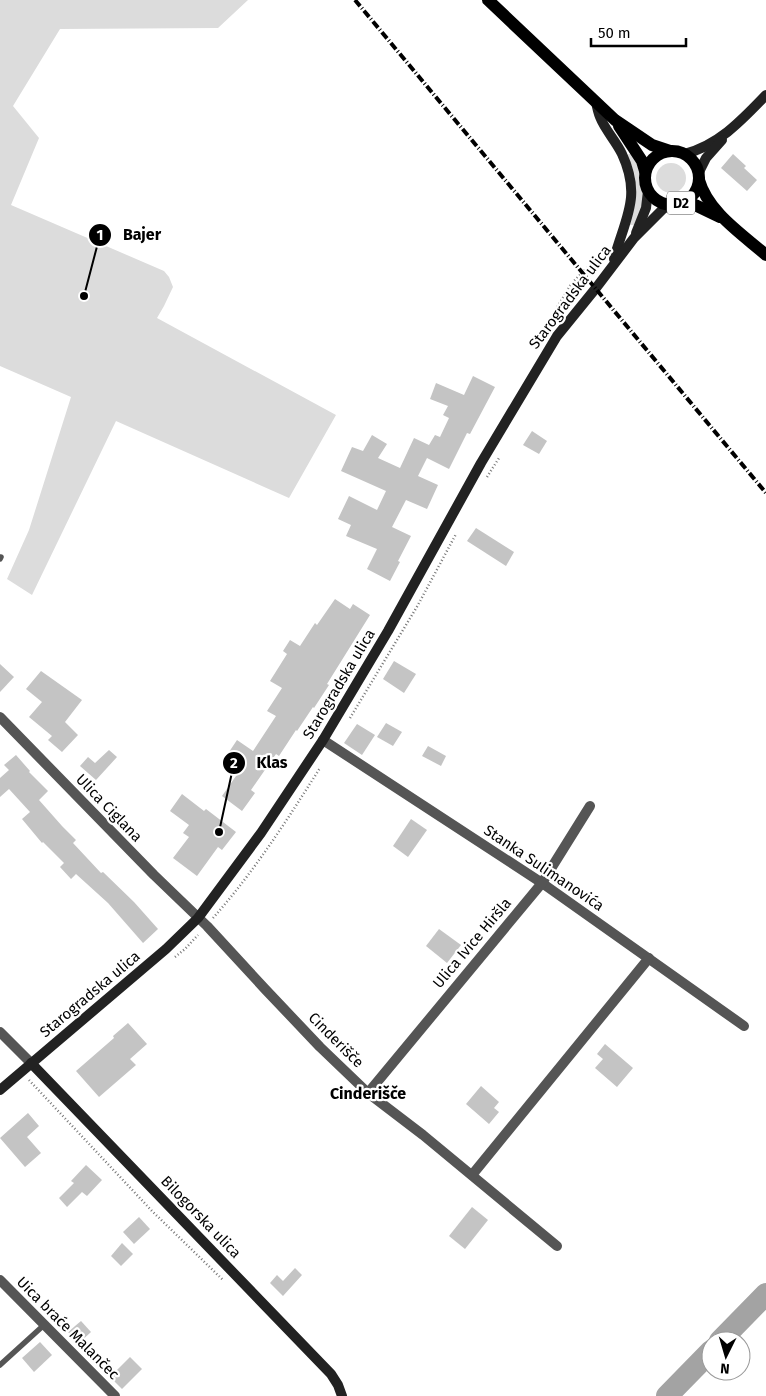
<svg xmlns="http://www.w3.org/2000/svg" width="766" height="1396" viewBox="0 0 766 1396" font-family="'Fira Sans',sans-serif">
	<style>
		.green { fill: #dcdcdc }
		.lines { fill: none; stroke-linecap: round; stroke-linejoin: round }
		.river { stroke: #a3a3a3; stroke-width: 22 }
		.building { fill: #c4c4c4 }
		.path { stroke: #777; stroke-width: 2.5; stroke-dasharray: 1 2.5; stroke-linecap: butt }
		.service { stroke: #555; stroke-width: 5.5 }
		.minor { stroke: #555; stroke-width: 10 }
		.secondary { stroke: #222; stroke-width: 10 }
		.primary { stroke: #000; stroke-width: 12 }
		.rail { stroke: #000; stroke-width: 4; stroke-dasharray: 8 2.5 1 2.5; stroke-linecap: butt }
		.labels { text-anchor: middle; stroke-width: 4.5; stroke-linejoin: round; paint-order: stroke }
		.shield { fill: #fff; stroke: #4c4c4c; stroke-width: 1 }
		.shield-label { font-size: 14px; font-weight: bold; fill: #000 }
		.street-label { font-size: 15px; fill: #000; stroke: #fff }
		.neighbourhood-label { font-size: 16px; font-weight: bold; fill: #000; stroke: #fff }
		.leader { fill: none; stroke: #000; stroke-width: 2 }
		.callout-dot { fill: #000; stroke: #fff; stroke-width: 2 }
		.mark-label { font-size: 15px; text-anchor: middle; font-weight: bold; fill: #fff }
		.callout-label { font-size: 16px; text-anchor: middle; font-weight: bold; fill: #000; stroke: #fff; stroke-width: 4.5; stroke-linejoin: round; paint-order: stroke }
	</style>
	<rect width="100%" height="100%" fill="#fff"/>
	<g class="green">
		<polygon points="0,0 248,0 218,28 60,29 13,106 39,138 11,205 164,271 169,277 173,287 164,306 157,318 336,415 289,498 116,421 32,595 7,579 29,530 71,397 0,366"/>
		<polygon points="633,152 639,171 640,184 644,197 644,205 634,225 630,225 635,180 634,172 627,155"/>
		<circle cx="671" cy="178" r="15"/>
	</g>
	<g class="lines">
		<g class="river">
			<polyline points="720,1341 766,1294"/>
			<polyline points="667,1396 711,1351"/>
		</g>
	</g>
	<g class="building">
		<polygon points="733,154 746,166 744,168 757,180 747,191 721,168"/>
		<polygon points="473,376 495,387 470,434 467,433 449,469 427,458 418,476 438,485 427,509 406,500 392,527 411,536 398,561 400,562 390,581 367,569 377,549 346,536 351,525 338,519 349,496 377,510 386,491 341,471 352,447 363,451 372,435 387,444 378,458 400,468 414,438 429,445 435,435 440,437 449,418 443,415 448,406 430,399 436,383 464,395"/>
		<polygon points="532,431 547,441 539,454 523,445"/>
		<polygon points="476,528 514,552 506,566 467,541"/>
		<polygon points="335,599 350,609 353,604 370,615 327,684 329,685 314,708 313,707 297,731 296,730 279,756 276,754 251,790 255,793 242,811 222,796 243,766 227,755 237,740 253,751 276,716 267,711 282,688 270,681 287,654 283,651 290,640 300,646 315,623 317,625"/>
		<polygon points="394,661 416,674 404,693 383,679"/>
		<polygon points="0,664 14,677 0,692"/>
		<polygon points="41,671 82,700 65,722 78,735 62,752 48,740 52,736 29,717 42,702 26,689"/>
		<polygon points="386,723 402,732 393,746 377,737"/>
		<polygon points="357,724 375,735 362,755 344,743"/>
		<polygon points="428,746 446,756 441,766 422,756"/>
		<polygon points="109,750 117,757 96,780 80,766 88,757 95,763"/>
		<polygon points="16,755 30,771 29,772 48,791 39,800 62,826 76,840 73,843 101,873 103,872 134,902 158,929 143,943 108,903 76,874 71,879 60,867 64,863 43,842 42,843 22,819 30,812 9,789 0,797 0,778 9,770 4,765"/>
		<polygon points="182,794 204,811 206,809 236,832 222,850 218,847 197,876 173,858 189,837 183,833 189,825 170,811"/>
		<polygon points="411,819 427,830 408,857 393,846"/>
		<polygon points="439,929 461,945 447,963 426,946"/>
		<polygon points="128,1023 147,1044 130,1059 136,1065 99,1097 76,1071 114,1038 113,1036"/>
		<polygon points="605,1044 633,1068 617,1087 595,1068 603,1059 597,1054"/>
		<polygon points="481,1086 499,1102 494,1108 499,1112 489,1124 466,1104"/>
		<polygon points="28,1113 39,1126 27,1137 41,1153 25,1167 0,1138"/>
		<polygon points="86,1165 102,1180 87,1196 82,1192 67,1207 59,1198 74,1183 71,1181"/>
		<polygon points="472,1207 488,1220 465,1249 449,1236"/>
		<polygon points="139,1217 150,1229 134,1244 123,1232"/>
		<polygon points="122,1243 133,1254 121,1266 111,1256"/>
		<polygon points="295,1268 302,1275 283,1296 270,1283 277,1275 283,1281"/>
		<polygon points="81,1321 91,1332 79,1343 68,1332"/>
		<polygon points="40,1342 52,1355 34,1372 22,1358"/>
		<polygon points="130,1357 142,1369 122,1389 110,1377"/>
	</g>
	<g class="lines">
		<g class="path">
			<polyline points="548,330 545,328 571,284 604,251"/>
			<polyline points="487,477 499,458"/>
			<polyline points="350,718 418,605 456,534"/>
			<path d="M213 918C254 872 287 820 320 768"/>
			<polyline points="175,957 185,949 198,935"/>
			<polyline points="29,1080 152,1211 223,1280"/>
		</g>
		<g class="service">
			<polyline points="0,559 1,557"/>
			<polyline points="0,1365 44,1325"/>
		</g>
		<g class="minor">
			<polyline points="0,717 154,875 207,926 265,989 320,1047 368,1093 423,1135 557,1246"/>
			<polyline points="323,740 542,883 744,1026"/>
			<polyline points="0,1032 31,1063"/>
			<polyline points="368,1093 542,883 590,806"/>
			<polyline points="472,1175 649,958"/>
			<polyline points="0,1280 115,1396"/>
		</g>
		<g class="secondary">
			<path d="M596 102C597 107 598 112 600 117 605 130 616 141 622 154 642 197 625 218 614 259"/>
			<path d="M684 154C718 146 742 120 766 95"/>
			<polyline points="698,174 706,158 722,140"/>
			<polyline points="636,233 646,208 648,191"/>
			<polyline points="31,1063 331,1374 338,1385 342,1396"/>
			<polyline points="0,1090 166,949 198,918 261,833 323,740 388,631 481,463 557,336 596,288 634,238 663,209 669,205"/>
		</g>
		<g class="primary">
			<polyline points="488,0 615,120 652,145 670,151"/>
			<polyline points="619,126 642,161 645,171"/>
			<circle cx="672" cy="178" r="27"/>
			<path d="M699 180C708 212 742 234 766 255"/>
			<polyline points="684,202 695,205 720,217"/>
		</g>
		<polyline class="rail" points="355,0 766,493"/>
	</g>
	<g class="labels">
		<rect class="shield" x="667" y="191.5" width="28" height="23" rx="4"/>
		<g class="shield-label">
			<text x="681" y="208">D2</text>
		</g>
		<g class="street-label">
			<text transform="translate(570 297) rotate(-53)" y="5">Starogradska ulica</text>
			<text transform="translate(339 684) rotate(-59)" y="5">Starogradska ulica</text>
			<text transform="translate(109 808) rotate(46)" y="5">Ulica Ciglana</text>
			<text transform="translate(544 868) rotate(34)" y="5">Stanka Sulimanovića</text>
			<text transform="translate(472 943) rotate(-50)" y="5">Ulica Ivice Hiršla</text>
			<text transform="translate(90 994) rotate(-40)" y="5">Starogradska ulica</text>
			<text transform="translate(336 1040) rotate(45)" y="5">Cinderišče</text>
			<text transform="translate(201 1217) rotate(46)" y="5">Bilogorska ulica</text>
			<text transform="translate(68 1328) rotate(45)" y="5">Uica braće Malančec</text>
		</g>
		<g class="neighbourhood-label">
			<text x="368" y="1099">Cinderišče</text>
		</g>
	</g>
	<path class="leader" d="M84 296L100 235M219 832L234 763"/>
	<g class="callout-dot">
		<circle cx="84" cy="296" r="5"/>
		<circle cx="219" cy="832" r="5"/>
		<circle cx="100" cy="235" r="12"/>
		<circle cx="234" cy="763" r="12"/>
	</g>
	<g class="mark-label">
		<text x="100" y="240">1</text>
		<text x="234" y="768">2</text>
	</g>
	<g class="callout-label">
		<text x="142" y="240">Bajer</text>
		<text x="272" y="768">Klas</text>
	</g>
	<g transform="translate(726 1356) rotate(185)"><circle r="24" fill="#ffffff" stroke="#999999"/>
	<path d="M0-4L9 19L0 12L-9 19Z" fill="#000000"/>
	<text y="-8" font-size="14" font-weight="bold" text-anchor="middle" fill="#000000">N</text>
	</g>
	<path d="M591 38v8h95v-8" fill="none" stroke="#000000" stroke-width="2.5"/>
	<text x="598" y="38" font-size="15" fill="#000000" stroke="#ffffff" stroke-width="4" paint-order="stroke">50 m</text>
</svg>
